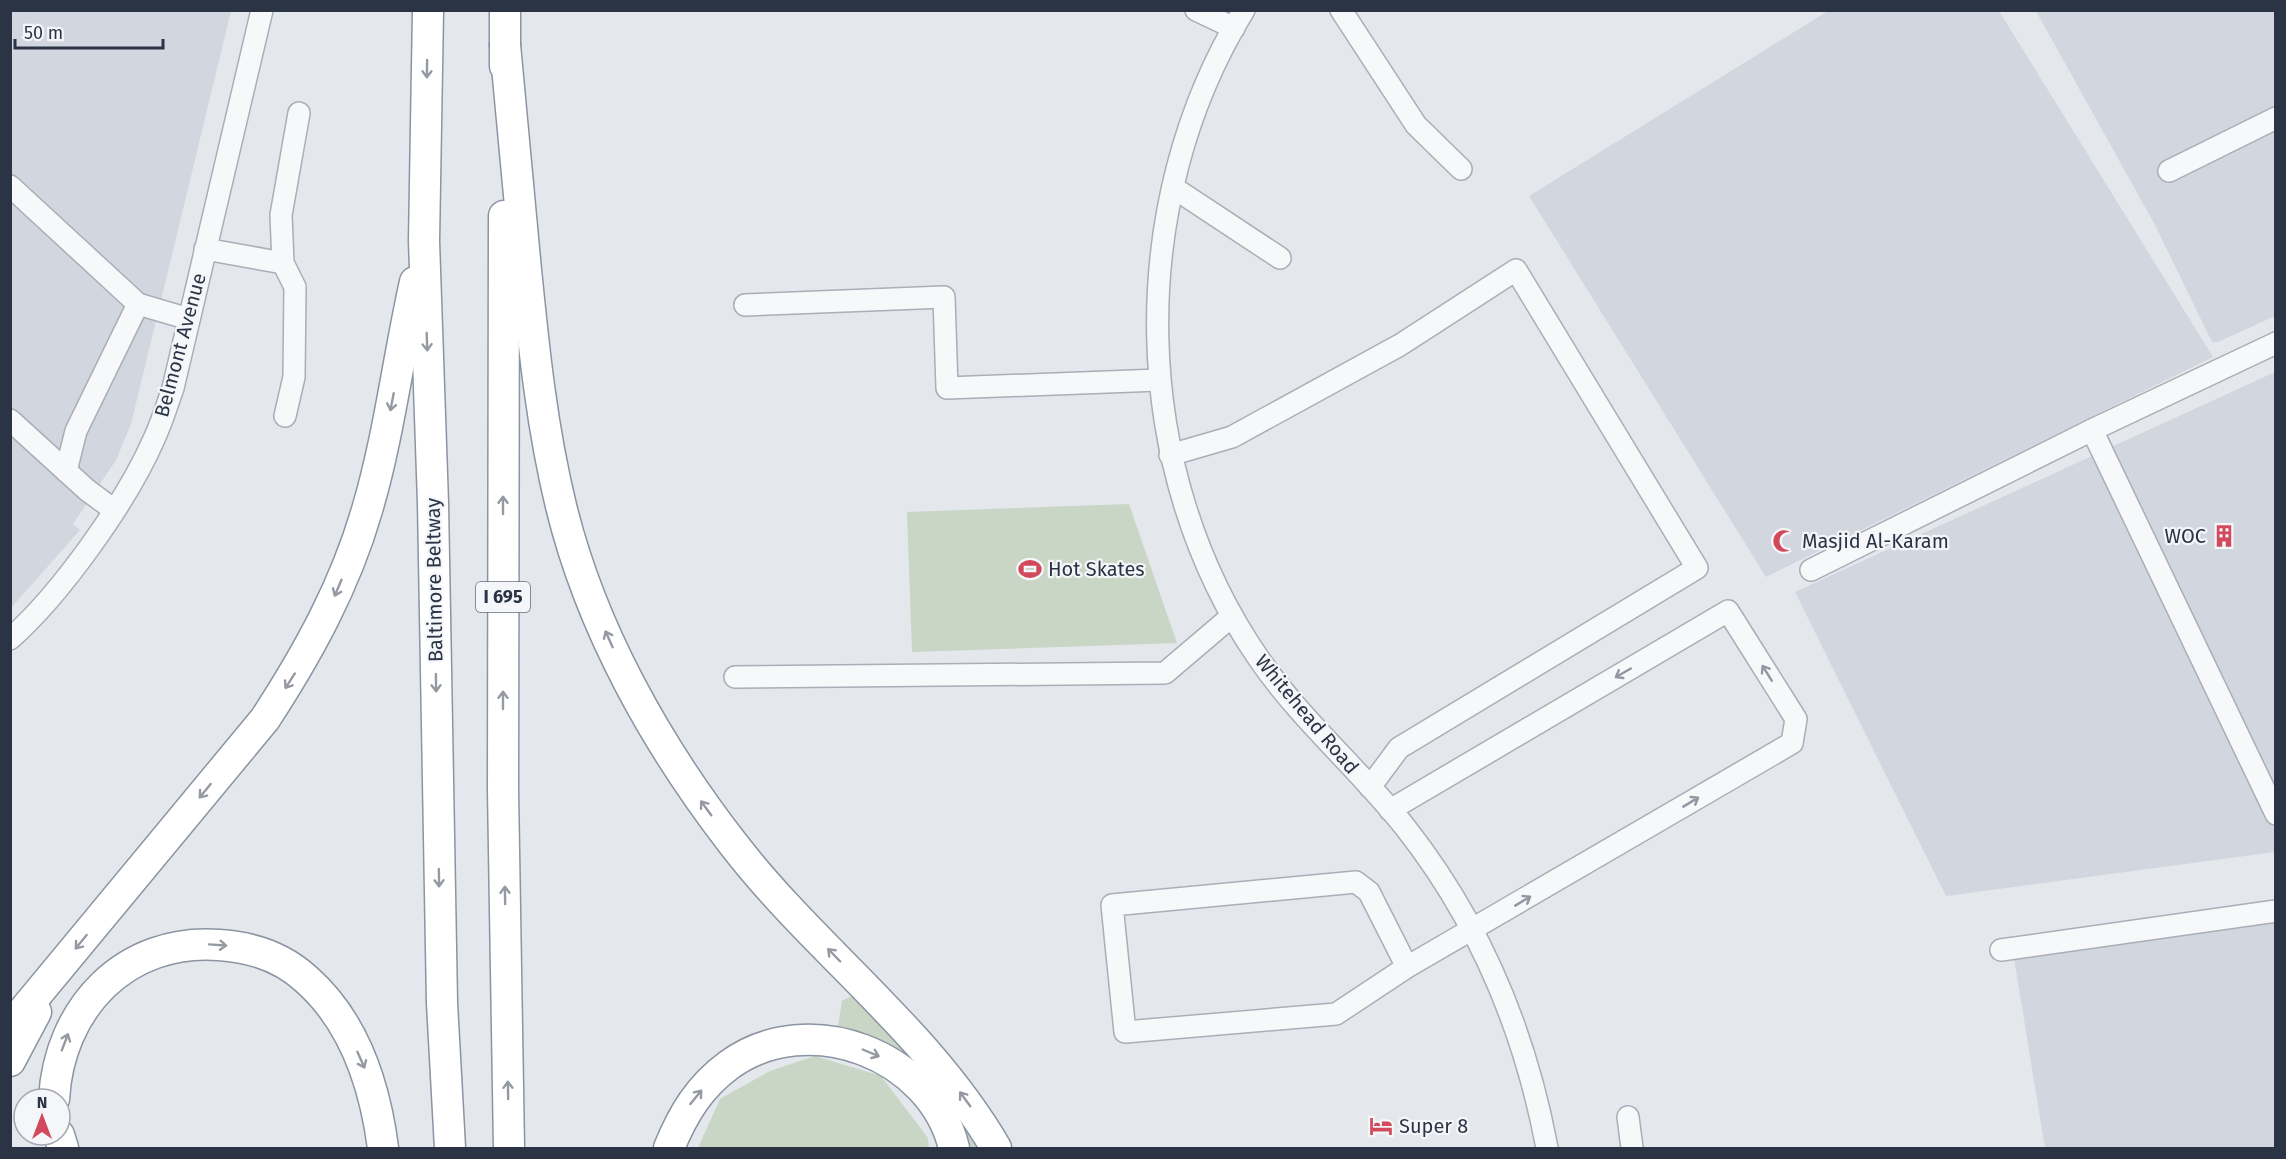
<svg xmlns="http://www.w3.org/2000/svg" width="2286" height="1159" viewBox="0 0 2286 1159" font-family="'Fira Sans',sans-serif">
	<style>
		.built { fill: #d2d6de }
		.green { fill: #c9d6c5 }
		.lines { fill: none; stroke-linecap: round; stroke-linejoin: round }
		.minor-casing { stroke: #a9aeb7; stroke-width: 24 }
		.highway-casing { stroke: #8b94a3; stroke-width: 33 }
		.minor { stroke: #f7f8fa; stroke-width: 21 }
		.highway { stroke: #fff; stroke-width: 30 }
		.oneway { stroke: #959aa2 }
		.oneway2 { stroke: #9196a0 }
		.labels { text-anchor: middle; stroke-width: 4.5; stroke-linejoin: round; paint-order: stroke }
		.shield { fill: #f4f6f9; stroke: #676e7b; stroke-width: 1.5 }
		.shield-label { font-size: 18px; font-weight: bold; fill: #2b3445 }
		.street-label { font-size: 20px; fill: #2b3445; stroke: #f4f6f9 }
		.poi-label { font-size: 20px; fill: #2b3445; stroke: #f4f6f9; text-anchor: start }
	</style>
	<rect width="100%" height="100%" fill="#e4e7ec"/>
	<g class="built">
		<polygon points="11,11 231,11 131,424 116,460 73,524 80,530 11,608"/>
		<polygon points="1828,11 1999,11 2213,357 1766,577 1529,196"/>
		<polygon points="2036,11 2275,11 2275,316 2218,342 2212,342 2155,225"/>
		<polygon points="2275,372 2275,852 1946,896 1795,592"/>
		<polygon points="2275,914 2275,1148 2045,1148 2013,952"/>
	</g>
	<g class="green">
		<polygon points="1129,504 1177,643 912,652 907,512"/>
		<polygon points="857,993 948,1091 981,1148 965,1148 913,1062 878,1040 838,1026 842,1001"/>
		<polygon points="815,1056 881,1076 928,1138 929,1148 698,1148 720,1099 770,1071"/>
	</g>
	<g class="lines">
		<g class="minor-casing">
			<g id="minor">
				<polyline points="1196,10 1234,28"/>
				<path d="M1244 10C1124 205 1129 471 1259 659 1301 720 1359 769 1405 827 1479 921 1525 1031 1547 1148"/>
				<polyline points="1341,10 1416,125 1461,169"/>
				<polyline points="2169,171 2276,118"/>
				<polyline points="10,186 138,304 189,319"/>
				<polyline points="1174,188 1280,258"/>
				<polyline points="205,249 283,263 295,287 294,377 285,416"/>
				<polyline points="283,263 281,215 299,113"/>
				<polyline points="745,305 944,297 947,388 1159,380"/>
				<polyline points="10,420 87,490 114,510"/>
				<polyline points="2092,430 2276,814"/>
				<polyline points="1170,455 1232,437 1400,345 1516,270 1697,568 1399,748 1370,787"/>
				<polyline points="66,471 76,431 138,304"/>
				<polyline points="1811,570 2092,430 2276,343"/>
				<path d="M10 639C61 594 127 501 154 439 162 422 167 405 173 388L262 10"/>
				<polyline points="735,677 1165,673 1232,616"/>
				<polyline points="1390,810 1728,611 1796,719 1792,743 1407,967 1336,1014 1125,1032 1112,905 1356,882 1369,892 1407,967"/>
				<polyline points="2001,950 2276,911"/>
				<polyline points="1628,1117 1632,1148"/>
			</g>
		</g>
		<g class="highway-casing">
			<g id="highway">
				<polyline points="428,10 424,241 433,503 442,1003 450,1148"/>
				<path d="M505 45C512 120 519 195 526 270 534 350 542 428 561 506 591 629 657 746 734 845 816 951 928 1031 996 1148"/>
				<polyline points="505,66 505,10"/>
				<polyline points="504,216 503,790 509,1148"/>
				<path d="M10 1027 265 719C308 653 345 586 367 510 389 436 398 358 415 282"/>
				<polyline points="10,1061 36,1012"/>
				<path d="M54 1099C59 1008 125 938 219 945 251 947 282 957 306 979 355 1022 375 1086 383 1148"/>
				<polyline points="59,1135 63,1148"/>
				<path d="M669 1148C683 1114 699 1087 729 1065 809 1007 932 1055 954 1148"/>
			</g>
		</g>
		<use href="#minor" class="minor"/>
		<use href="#highway" class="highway"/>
	</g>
	<defs><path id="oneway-shaft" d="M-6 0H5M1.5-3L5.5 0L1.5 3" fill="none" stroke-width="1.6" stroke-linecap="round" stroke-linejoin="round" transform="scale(1.5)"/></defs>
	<g class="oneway">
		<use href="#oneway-shaft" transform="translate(427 69) rotate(91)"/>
		<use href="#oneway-shaft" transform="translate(427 342) rotate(88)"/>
		<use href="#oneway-shaft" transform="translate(392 402) rotate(101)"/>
		<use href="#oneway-shaft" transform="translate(503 505) rotate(-90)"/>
		<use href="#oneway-shaft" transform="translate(338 588) rotate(113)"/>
		<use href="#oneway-shaft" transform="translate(609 639) rotate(-114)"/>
		<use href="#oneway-shaft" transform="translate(290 681) rotate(123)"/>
		<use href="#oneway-shaft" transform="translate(436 683) rotate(89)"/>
		<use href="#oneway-shaft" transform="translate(503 700) rotate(-90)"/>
		<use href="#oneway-shaft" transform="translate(205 791) rotate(129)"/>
		<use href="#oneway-shaft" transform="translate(706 808) rotate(-126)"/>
		<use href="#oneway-shaft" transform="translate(439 878) rotate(89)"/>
		<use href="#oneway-shaft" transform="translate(505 895) rotate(-91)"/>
		<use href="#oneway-shaft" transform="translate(81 942) rotate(129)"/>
		<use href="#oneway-shaft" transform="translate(218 945) rotate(4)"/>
		<use href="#oneway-shaft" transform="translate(834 955) rotate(-134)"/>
		<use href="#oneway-shaft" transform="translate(65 1042) rotate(-69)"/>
		<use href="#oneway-shaft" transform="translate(871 1053) rotate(23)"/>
		<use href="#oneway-shaft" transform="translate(361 1060) rotate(66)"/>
		<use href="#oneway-shaft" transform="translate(508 1090) rotate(-91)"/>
		<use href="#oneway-shaft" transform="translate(696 1097) rotate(-51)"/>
		<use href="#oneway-shaft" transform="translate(965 1099) rotate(-126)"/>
	</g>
	<g class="oneway2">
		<use href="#oneway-shaft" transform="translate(1623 673) rotate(150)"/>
		<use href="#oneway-shaft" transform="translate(1767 673) rotate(-122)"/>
		<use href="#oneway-shaft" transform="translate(1691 802) rotate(-31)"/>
		<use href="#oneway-shaft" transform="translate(1523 901) rotate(-31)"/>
	</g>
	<defs>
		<g id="building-bare" transform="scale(1.8)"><path d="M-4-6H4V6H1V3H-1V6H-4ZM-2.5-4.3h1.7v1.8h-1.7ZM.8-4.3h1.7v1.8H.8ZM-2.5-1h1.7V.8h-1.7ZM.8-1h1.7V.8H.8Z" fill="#d1495b" stroke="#f4f6f9" stroke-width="2.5" paint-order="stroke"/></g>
		<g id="mosque-bare" transform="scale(1.8)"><path d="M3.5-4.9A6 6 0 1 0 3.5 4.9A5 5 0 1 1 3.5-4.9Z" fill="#d1495b" stroke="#f4f6f9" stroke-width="2.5" paint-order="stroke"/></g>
		<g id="stadium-bare" transform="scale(1.8)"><path d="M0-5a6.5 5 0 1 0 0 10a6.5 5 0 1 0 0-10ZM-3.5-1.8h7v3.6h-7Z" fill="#d1495b" stroke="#f4f6f9" stroke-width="2.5" paint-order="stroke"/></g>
		<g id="hotel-bare" transform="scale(1.8)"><path d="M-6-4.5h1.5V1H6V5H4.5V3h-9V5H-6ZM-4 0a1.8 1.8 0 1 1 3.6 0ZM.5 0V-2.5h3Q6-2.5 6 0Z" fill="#d1495b" stroke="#f4f6f9" stroke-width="2.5" paint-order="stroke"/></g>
	</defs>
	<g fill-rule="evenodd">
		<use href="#building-bare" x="2224" y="536"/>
		<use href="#mosque-bare" x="1784" y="541"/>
		<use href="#stadium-bare" x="1030" y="569"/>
		<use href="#hotel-bare" x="1381" y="1126"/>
	</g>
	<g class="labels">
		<rect class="shield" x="476" y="582" width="54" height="30" rx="4.5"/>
		<g class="shield-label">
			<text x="503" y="603">I 695</text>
		</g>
		<g class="street-label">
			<text transform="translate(180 345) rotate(-75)" y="7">Belmont Avenue</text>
			<text transform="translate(434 580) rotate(-91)" y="7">Baltimore Beltway</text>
			<text transform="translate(1307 714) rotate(50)" y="7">Whitehead Road</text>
		</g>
		<g class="poi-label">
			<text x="2206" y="543" text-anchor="end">WOC</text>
			<text x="1802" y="548">Masjid Al-Karam</text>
			<text x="1048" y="576">Hot Skates</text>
			<text x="1399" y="1133">Super 8</text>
		</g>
	</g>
	<rect width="2286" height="1159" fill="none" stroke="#2b3445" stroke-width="24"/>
	<g transform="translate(42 1117)"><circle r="28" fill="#f4f6f9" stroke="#a4a8b1" stroke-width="1.5"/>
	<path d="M0-4.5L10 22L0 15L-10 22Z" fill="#d1495b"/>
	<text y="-9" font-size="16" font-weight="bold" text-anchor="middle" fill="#2b3445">N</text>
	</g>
	<path d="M15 39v9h148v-9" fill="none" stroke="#2b3445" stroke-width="3"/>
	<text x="24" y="39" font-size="18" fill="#2b3445" stroke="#f4f6f9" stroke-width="4.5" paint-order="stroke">50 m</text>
</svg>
